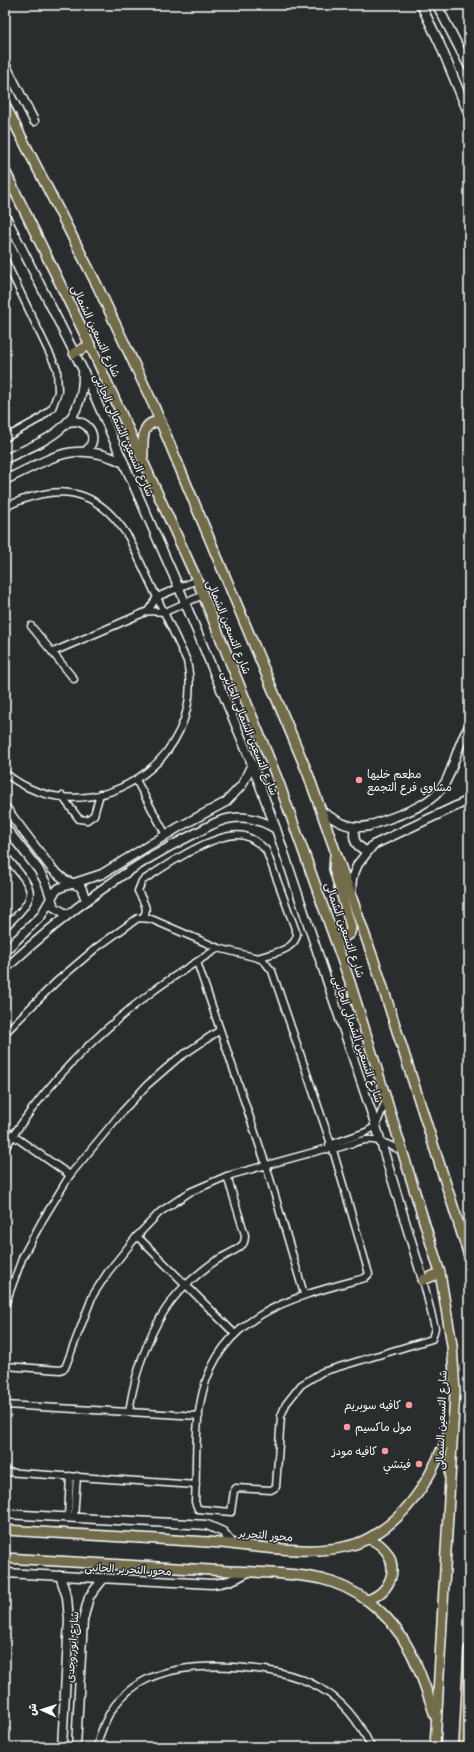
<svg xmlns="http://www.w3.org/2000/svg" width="474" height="1752" viewBox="0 0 474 1752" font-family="'Balsamiq Sans','Playpen Sans Arabic',sans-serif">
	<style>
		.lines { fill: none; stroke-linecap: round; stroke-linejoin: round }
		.street-casing { stroke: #fff; stroke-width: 9 }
		.secondary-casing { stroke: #fff; stroke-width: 11 }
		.primary-casing { stroke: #fff; stroke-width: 12 }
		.street { stroke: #2a2d2e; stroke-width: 6 }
		.secondary { stroke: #2a2d2e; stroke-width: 8 }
		.primary { stroke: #726c4b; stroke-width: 9 }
		.poi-dot { fill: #ff9aa2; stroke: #2a2d2e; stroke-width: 1.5 }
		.labels { text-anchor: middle; stroke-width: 3; stroke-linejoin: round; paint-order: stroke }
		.street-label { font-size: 11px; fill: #fff; stroke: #2a2d2e }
		.poi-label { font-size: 11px; fill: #fff; stroke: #2a2d2e; text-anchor: end }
	</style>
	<rect width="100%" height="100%" fill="#2a2d2e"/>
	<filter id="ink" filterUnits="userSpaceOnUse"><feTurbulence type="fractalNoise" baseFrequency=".025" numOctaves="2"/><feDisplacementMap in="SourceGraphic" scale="8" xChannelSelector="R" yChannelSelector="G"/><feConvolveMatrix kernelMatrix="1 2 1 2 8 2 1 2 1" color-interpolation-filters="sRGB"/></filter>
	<g filter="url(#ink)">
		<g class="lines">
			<g class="street-casing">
				<g id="street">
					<polyline points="5,260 57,369 58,392 52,408 39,419 5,438"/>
					<path d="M5 507C57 482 97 486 129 538L187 661C209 763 87 839 5 773"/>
					<polyline points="148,611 157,597 197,580"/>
					<polyline points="31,626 74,679"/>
					<polyline points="53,652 148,611 165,612 203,595"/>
					<polyline points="136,780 166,835"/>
					<polyline points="62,796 79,819 87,820 94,815 100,794"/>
					<path d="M5 855C34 891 42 892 5 927"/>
					<path d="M143 917C150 909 142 900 138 891L142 881C165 866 218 829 245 836 254 839 260 844 266 850L297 934C295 951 271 953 258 958"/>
					<polyline points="197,962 266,1165 304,1294"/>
					<path d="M5 1033 56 982 96 948 138 918 151 919 218 948 258 958 264 961 272 971 333 1150 369 1274 365 1278C298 1296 223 1312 203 1391 194 1426 197 1466 195 1502L198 1509 231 1512 234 1491 236 1488 271 1490 276 1487 281 1416 286 1404 301 1385 322 1372 432 1339 435 1328 423 1280"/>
					<polyline points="5,1130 70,1175"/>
					<polyline points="329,1145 366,1132 376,1126 386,1100"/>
					<path d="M5 1148C43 1088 95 1034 152 992 173 976 196 963 218 948"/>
					<polyline points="137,1236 235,1334"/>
					<polyline points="5,1305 23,1256 42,1221 70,1175 122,1112 147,1085 177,1059 220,1030"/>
					<path d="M5 1366 60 1370 65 1368 93 1295 108 1272 137 1236 160 1212 190 1192 227 1176 325 1149C341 1151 356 1138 373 1140 383 1141 393 1147 402 1151"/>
					<polyline points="5,1405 199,1416"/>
					<path d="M129 1412C135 1369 154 1313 188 1283 196 1276 205 1268 214 1262 222 1256 236 1252 243 1244 245 1241 245 1238 245 1235L227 1176"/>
					<polyline points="5,1472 196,1485"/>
					<polyline points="68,1517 70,1476"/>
					<polyline points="74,1518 77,1476"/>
					<path d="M97 1747C112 1676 170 1664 233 1667 264 1669 293 1672 320 1688 343 1701 360 1723 371 1747"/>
				</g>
			</g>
			<g class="secondary-casing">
				<g id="secondary">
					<polyline points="421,5 439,42 469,115"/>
					<polyline points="437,5 469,67"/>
					<polyline points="5,64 34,121"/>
					<polyline points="5,215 83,370 179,588 252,764 276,829 376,1126 423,1280"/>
					<path d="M69 422C87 417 101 438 86 451"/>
					<path d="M5 459C46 440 84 428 83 374"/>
					<path d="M5 480C50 459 75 438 124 463"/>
					<polyline points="5,807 52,869 65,880 81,887 86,900"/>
					<path d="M321 811C337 821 349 830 369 826 394 816 431 808 445 783 455 765 457 744 469 727"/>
					<polyline points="5,827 38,869 46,883 54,907 66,914"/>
					<path d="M355 827C352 839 356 847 367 851"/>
					<polyline points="351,893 352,878 358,864 373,845 469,800"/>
					<polyline points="5,951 41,916 54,893 59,888 102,874 179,827 226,802 242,785 252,764"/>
					<path d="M5 969C62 916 124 868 194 834 206 828 219 819 233 818 249 816 263 821 276 829"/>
					<polyline points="5,1514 207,1525 223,1532 233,1544"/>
					<path d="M5 1573 212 1584C226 1583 235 1580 246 1573"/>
					<polyline points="60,1576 67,1597 69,1620 62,1747"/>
					<polyline points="76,1747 83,1620 89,1597 103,1579"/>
				</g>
			</g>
			<g class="primary-casing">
				<g id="primary">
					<polyline points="5,105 97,285 153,404 308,774 378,972 469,1256"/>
					<polyline points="5,171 90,345 197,580 279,783 350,982 440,1273 452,1345 455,1391 435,1747"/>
					<polyline points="74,353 90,345"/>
					<path d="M143 456C143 442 140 420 161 422"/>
					<polyline points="333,932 337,936 343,938 350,933 351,927 334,869 335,854"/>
					<polyline points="423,1280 440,1273"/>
					<path d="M5 1530C73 1534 140 1538 208 1542 253 1545 329 1561 369 1538 413 1514 435 1470 451 1426"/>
					<path d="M5 1558C73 1562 142 1566 210 1570 244 1572 289 1572 321 1579 338 1583 354 1591 368 1601 408 1631 420 1670 435 1716"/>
					<path d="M367 1600C399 1590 401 1551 369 1539"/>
					<polyline points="464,1747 469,1649"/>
				</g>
			</g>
			<use href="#street" class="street"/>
			<use href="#secondary" class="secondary"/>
			<use href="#primary" class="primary"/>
		</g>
	</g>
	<g class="poi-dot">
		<circle cx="359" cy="780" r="4"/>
		<circle cx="409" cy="1405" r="4"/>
		<circle cx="347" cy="1427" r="4"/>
		<circle cx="385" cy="1451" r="4"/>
		<circle cx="419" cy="1464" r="4"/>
	</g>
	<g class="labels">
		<g class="street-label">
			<text transform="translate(96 331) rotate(65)" y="4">شارع التسعين الشمالى</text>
			<text transform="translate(124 435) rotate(66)" y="4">شارع التسعين الشمالى الجانبى</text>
			<text transform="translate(229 627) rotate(68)" y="4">شارع التسعين الشمالى</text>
			<text transform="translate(250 733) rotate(68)" y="4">شارع التسعين الشمالى الجانبى</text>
			<text transform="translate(345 930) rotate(71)" y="4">شارع التسعين الشمالى</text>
			<text transform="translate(358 1039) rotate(71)" y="4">شارع التسعين الشمالى الجانبى</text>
			<text transform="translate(441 1420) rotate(-88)" y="4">شارع التسعين الشمالى</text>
			<text transform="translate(266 1535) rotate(5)" y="4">محور التحرير</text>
			<text transform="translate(128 1569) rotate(3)" y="4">محور التحرير الجانبى</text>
			<text transform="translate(72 1647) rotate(-86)" y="4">شارع انور وجدى</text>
		</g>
		<g class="poi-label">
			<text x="367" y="778" text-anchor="start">مطعم خليها<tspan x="367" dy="13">مشاوي فرع التجمع</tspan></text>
			<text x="401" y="1409">كافيه سوبريم</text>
			<text x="355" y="1431" text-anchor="start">مول ماكسيم</text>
			<text x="377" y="1455">كافيه مودز</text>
			<text x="411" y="1468">فيتشي</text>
		</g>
	</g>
	<rect width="474" height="1752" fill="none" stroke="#2a2d2e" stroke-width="20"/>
	<rect x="10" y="10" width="454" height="1732" fill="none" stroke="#fff" stroke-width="1.5" filter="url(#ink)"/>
	<g transform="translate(42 1710) rotate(273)" stroke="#2a2d2e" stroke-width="3" paint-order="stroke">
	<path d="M0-3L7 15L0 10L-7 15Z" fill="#ffffff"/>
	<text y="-6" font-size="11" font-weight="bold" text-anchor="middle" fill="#ffffff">ش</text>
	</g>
</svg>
